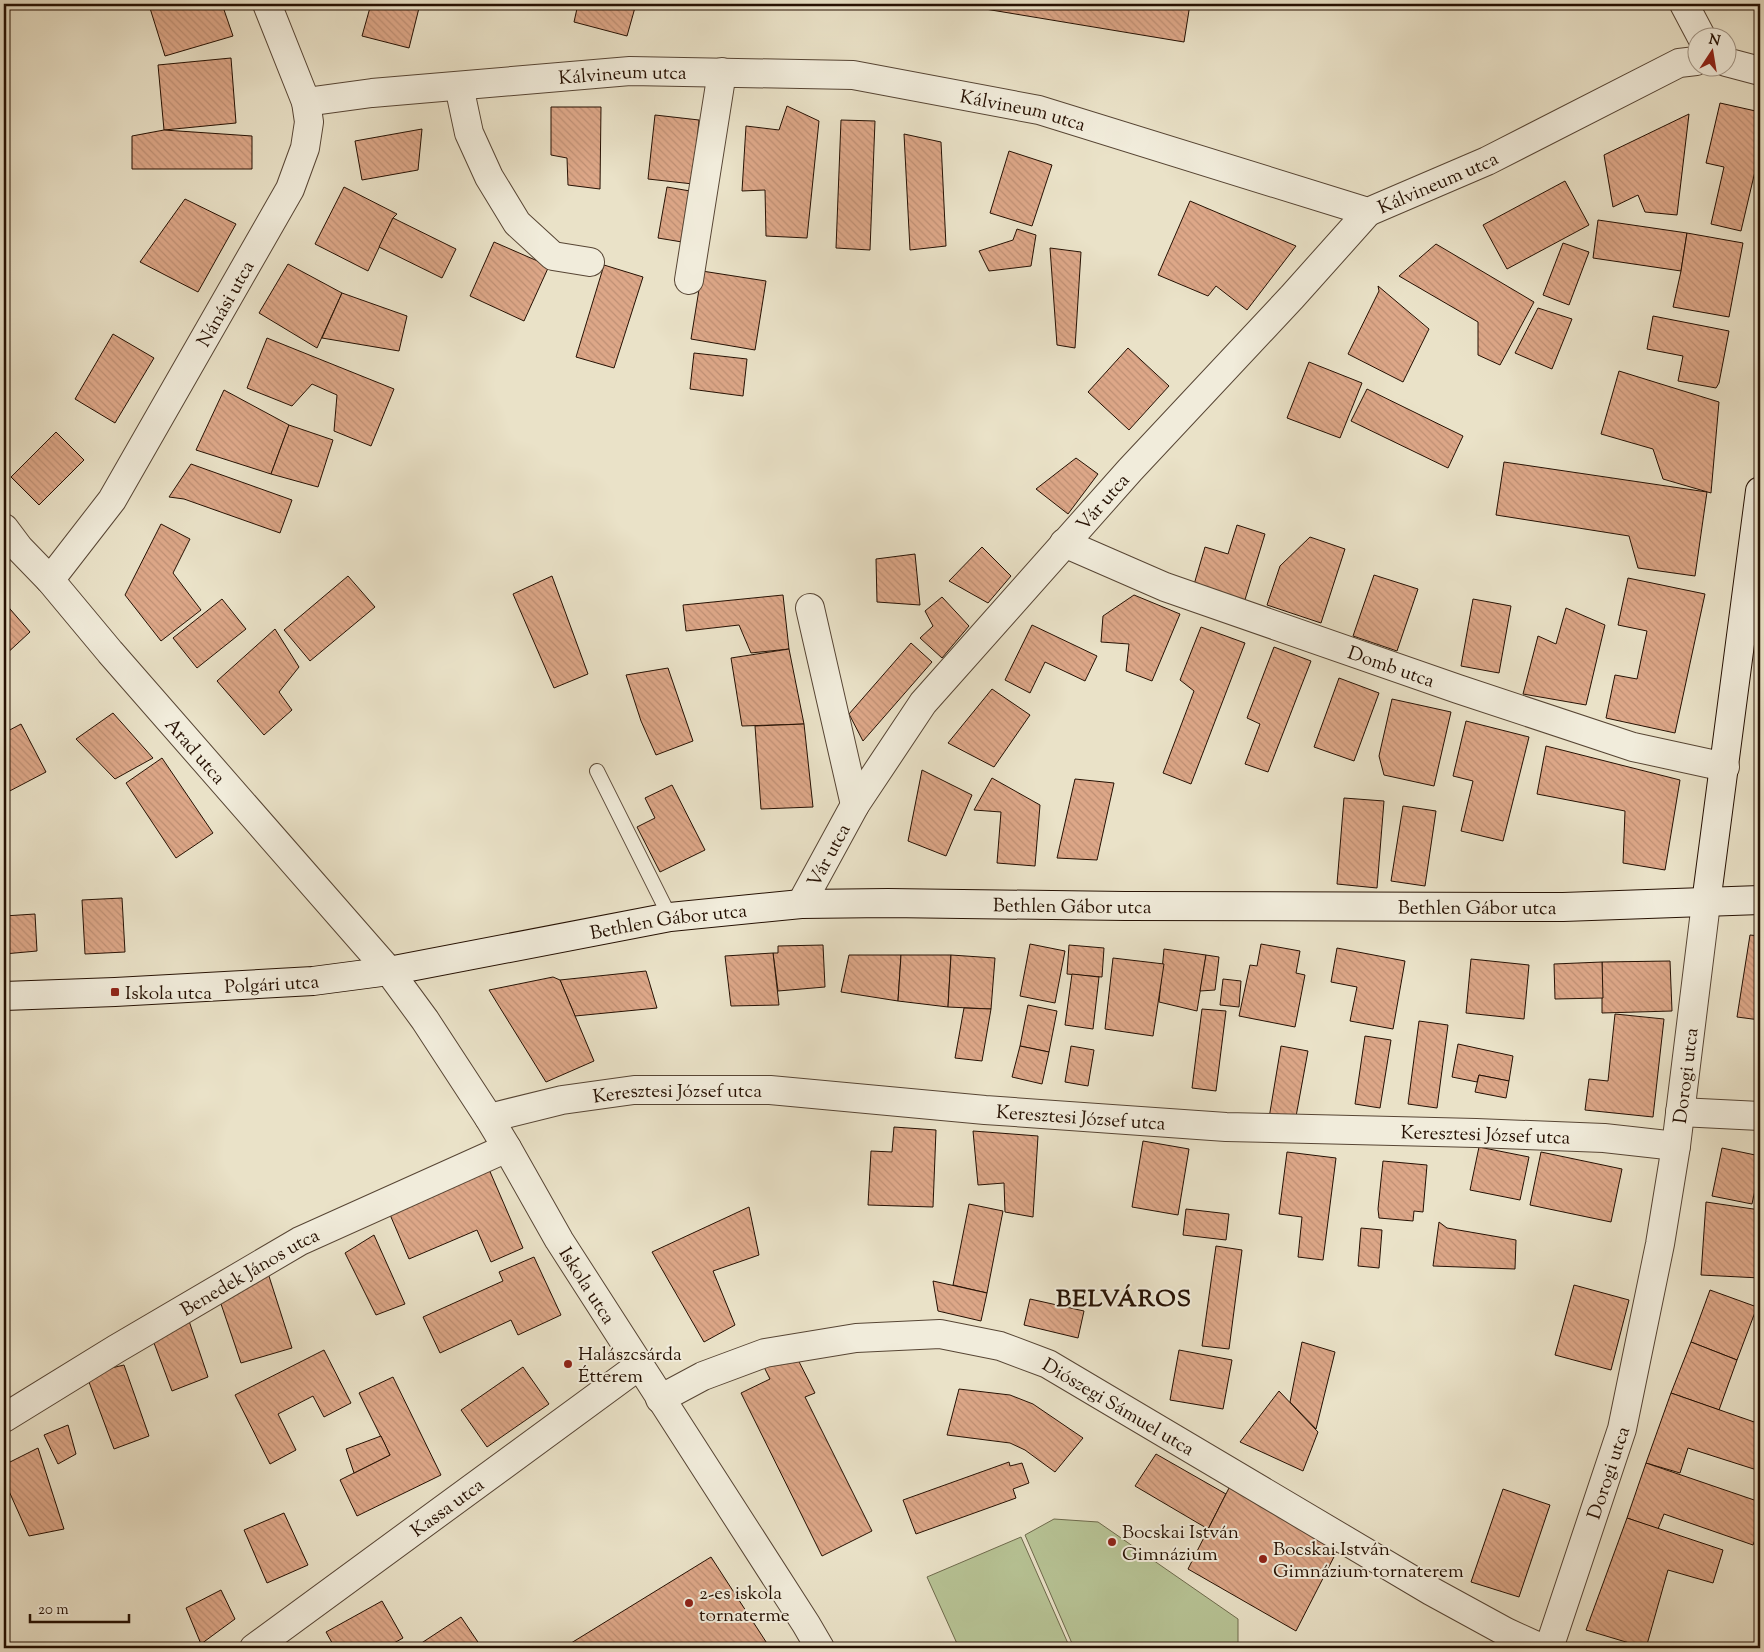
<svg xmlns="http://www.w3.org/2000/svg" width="1764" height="1652" viewBox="0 0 1764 1652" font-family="'Sorts Mill Goudy',serif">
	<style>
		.pitch { fill: #b7c395; stroke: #6e6a4c }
		.building { fill: url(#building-back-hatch); stroke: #261103 }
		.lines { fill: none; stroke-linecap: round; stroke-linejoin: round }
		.service-casing { stroke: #574534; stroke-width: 16 }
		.minor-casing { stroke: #574534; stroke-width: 30 }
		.tertiary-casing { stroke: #574534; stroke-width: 30 }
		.secondary-casing { stroke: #261103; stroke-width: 30 }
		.service { stroke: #f1ecdb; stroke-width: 14 }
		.minor { stroke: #f1ecdb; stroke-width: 28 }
		.tertiary { stroke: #f1ecdb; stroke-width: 28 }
		.secondary { stroke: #f1ecdb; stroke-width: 28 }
		.poi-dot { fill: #8f2418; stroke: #f1ecdb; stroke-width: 2 }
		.labels { text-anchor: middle; stroke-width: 4; stroke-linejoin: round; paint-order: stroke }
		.street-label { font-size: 19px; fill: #261103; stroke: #f1ecdb }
		.poi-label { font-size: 19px; fill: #261103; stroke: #f1ecdb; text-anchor: start }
		.district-label { font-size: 24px; font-weight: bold; letter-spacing: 1px; fill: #261103; stroke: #f1ecdb }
	</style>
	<defs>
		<pattern id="building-back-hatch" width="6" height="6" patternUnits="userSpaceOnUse" patternTransform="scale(1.25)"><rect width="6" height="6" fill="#dda788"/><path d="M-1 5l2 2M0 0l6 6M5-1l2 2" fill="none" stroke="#be8f74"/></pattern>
	</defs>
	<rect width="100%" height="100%" fill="#eae2c8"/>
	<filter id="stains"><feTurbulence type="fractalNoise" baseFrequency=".004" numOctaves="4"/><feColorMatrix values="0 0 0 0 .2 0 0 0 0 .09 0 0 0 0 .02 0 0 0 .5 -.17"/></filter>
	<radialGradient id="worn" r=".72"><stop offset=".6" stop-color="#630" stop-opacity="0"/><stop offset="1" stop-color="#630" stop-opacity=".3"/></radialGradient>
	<g class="pitch">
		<polygon points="1054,1519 1098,1522 1238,1619 1238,1648 1074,1648 1025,1535"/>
		<polygon points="1021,1537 1070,1648 959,1648 927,1577"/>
	</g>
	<g class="building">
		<polygon points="152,4 222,4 233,36 165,56 149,5"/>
		<polygon points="371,4 420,4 409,48 362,36"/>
		<polygon points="578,4 636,4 627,36 574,22"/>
		<polygon points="955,4 1190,4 1184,42"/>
		<polygon points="231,58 236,123 164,130 158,65"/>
		<polygon points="1720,103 1760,112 1760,150 1741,231 1711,224 1724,167 1706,163"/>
		<polygon points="787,106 819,121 807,238 766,236 765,190 742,191 746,126 779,130"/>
		<polygon points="551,107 601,107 600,189 568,185 567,158 551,155"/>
		<polygon points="1689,114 1677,215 1645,212 1638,195 1613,207 1604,155"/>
		<polygon points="655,115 699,120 693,184 648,179"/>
		<polygon points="841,120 875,121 870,250 836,248"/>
		<polygon points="422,129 418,170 362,180 355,141"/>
		<polygon points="164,130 252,136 252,169 132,169 132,136"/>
		<polygon points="904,134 941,142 946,246 910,250"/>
		<polygon points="1009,151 1052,165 1032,226 990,213"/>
		<polygon points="1565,181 1589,225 1507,269 1483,225"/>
		<polygon points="344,187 397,214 393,218 368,271 315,244"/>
		<polygon points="667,187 690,191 682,242 658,238"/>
		<polygon points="185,199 236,224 198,292 140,262"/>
		<polygon points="1190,201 1296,246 1247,310 1216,286 1208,296 1158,275"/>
		<polygon points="393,218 456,249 442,278 379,247"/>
		<polygon points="1598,220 1687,233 1681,271 1593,258"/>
		<polygon points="1017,229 1036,235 1031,266 989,271 979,251 1013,240"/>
		<polygon points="1687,233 1743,243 1729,317 1673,307 1681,271"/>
		<polygon points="494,242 549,266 524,321 470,296"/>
		<polygon points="1563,243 1589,252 1569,305 1543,295"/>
		<polygon points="1436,244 1534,302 1500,365 1478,355 1478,322 1399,276"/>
		<polygon points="1050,248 1081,252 1075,348 1057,345"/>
		<polygon points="288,264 342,293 317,348 259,313"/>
		<polygon points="604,265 643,277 614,368 576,357"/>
		<polygon points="702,271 766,281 755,350 691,339"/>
		<polygon points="1378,286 1429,329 1403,382 1348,354 1379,291"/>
		<polygon points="342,293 407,316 399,351 322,338"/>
		<polygon points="1538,308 1572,319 1552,369 1515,353"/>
		<polygon points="1653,316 1729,331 1719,383 1716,388 1678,381 1683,356 1647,349"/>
		<polygon points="113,334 154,358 115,423 75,399"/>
		<polygon points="267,338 394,389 371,446 334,431 337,395 312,384 292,406 247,388"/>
		<polygon points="1128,348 1169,386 1129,430 1088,392"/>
		<polygon points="694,353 747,359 743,396 690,389"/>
		<polygon points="1309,362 1362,383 1340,438 1287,418"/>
		<polygon points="1619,371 1719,402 1711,493 1663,479 1653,449 1601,434"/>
		<polygon points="1367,389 1463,436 1448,468 1351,421"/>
		<polygon points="224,390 289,425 271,474 196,450"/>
		<polygon points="289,425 333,440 318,487 271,474"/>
		<polygon points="56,432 84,460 39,505 11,477"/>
		<polygon points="1076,458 1098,474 1068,514 1036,489"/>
		<polygon points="1504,462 1707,492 1695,576 1638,568 1629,536 1496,515"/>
		<polygon points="191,464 292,500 280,533 184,499 169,497"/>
		<polygon points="161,524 190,539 173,573 201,610 161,641 125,595"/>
		<polygon points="1237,525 1265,534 1244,603 1193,588 1205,547 1228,554"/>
		<polygon points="1310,537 1345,549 1321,623 1267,605 1280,566"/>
		<polygon points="982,547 1011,576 988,603 949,581"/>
		<polygon points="915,554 920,605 877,602 876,559"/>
		<polygon points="1374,575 1418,589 1397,651 1353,636"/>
		<polygon points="348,576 375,607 310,661 284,630"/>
		<polygon points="552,576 588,674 554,688 513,594"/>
		<polygon points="1628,578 1705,594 1675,733 1606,718 1615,675 1637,679 1647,631 1618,625"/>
		<polygon points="783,595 789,649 751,653 739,625 686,631 683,605"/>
		<polygon points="1134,595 1180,614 1152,681 1126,671 1129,644 1101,642 1103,616"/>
		<polygon points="942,597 969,626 942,658 920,638 933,626 925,611"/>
		<polygon points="222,599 246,629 197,668 173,638"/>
		<polygon points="1473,599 1511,606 1499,673 1461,666"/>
		<polygon points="4,602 30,632 4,656"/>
		<polygon points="1566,608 1605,625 1586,705 1523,694 1538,636 1556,644"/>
		<polygon points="1032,625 1097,656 1085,681 1045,662 1030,693 1005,680"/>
		<polygon points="1201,627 1245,643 1191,784 1163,773 1194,691 1180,680"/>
		<polygon points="275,629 299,667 279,692 292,710 264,735 217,681"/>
		<polygon points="911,643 932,662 863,741 849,714"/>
		<polygon points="1274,647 1311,661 1268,772 1245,764 1260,724 1247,718"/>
		<polygon points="789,649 804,724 742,726 731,658"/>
		<polygon points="668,668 693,741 656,755 641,721 626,675"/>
		<polygon points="1339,678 1379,693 1354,761 1314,747"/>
		<polygon points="992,689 1030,715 994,767 948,743"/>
		<polygon points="1392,699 1451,712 1434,786 1384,775 1379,756"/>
		<polygon points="113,713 153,758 115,779 76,739"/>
		<polygon points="1466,721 1529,737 1503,841 1461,831 1473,781 1453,776"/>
		<polygon points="21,724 46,772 4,794 4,733"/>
		<polygon points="804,724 813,807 761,809 755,726"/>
		<polygon points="1546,746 1680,780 1665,870 1623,863 1625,811 1537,794"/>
		<polygon points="162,758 213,833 176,858 126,783"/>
		<polygon points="922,770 972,795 946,856 908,841"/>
		<polygon points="992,778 1040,805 1035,866 997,863 1001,812 974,810"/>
		<polygon points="1075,779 1114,783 1097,860 1057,858"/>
		<polygon points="672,785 705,850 660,872 637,827 655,818 645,798"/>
		<polygon points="1344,798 1384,801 1377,888 1337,884"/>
		<polygon points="1403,806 1436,811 1425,886 1391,881"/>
		<polygon points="122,898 125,952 85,954 82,900"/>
		<polygon points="35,914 37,951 4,954 4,916"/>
		<polygon points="1750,935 1760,936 1760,1020 1737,1017"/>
		<polygon points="1030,944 1065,951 1055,1003 1020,996"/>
		<polygon points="1261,944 1300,951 1296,973 1305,975 1295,1027 1239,1016 1250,965 1257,966"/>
		<polygon points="823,945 825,987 778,991 773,953 778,953 778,946"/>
		<polygon points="1069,945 1104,948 1102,977 1067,974"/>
		<polygon points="1337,948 1405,961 1393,1029 1350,1021 1357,987 1331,982"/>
		<polygon points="1164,949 1206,955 1197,1011 1159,1002"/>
		<polygon points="773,953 779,1005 731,1006 725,956"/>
		<polygon points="849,955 901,955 898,1001 841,992"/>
		<polygon points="901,955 951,955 948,1007 898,1001"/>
		<polygon points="951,955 995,958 991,1009 948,1007"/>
		<polygon points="1206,955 1219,957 1215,990 1200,991"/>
		<polygon points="1113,958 1164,964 1153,1036 1105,1029"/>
		<polygon points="1471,959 1529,965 1524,1019 1466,1013"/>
		<polygon points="1670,961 1672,1011 1602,1013 1602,962"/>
		<polygon points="1602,962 1603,998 1555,999 1554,964"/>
		<polygon points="646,971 657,1008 575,1016 560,980"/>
		<polygon points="1072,974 1099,977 1093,1029 1065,1025"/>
		<polygon points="553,977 560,980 594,1061 546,1082 489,990"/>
		<polygon points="1223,979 1241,981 1239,1007 1220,1005"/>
		<polygon points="1028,1005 1057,1011 1049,1052 1020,1046"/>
		<polygon points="964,1008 991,1009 982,1061 955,1058"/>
		<polygon points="1202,1009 1226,1011 1216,1091 1192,1088"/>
		<polygon points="1615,1014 1664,1019 1653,1117 1585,1110 1589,1079 1608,1081"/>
		<polygon points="1419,1021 1448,1025 1437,1108 1408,1104"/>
		<polygon points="1365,1036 1391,1040 1380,1108 1355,1104"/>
		<polygon points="1458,1044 1513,1056 1509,1081 1479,1075 1477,1082 1452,1077"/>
		<polygon points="1020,1046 1049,1052 1042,1084 1012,1077"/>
		<polygon points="1071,1046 1094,1050 1088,1086 1065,1082"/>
		<polygon points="1281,1046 1308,1051 1295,1122 1269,1118"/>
		<polygon points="1479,1075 1509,1081 1506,1098 1475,1092"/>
		<polygon points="894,1127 936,1130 933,1207 868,1205 871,1151 892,1152"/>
		<polygon points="973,1131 1038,1136 1033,1217 1005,1212 1004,1183 978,1185"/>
		<polygon points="1143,1141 1189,1149 1178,1215 1132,1207"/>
		<polygon points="1479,1147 1529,1157 1520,1200 1470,1190"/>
		<polygon points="1722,1148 1760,1156 1760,1166 1752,1204 1712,1196"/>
		<polygon points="1287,1152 1336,1158 1323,1260 1298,1257 1302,1217 1279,1214"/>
		<polygon points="1541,1152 1622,1169 1611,1222 1530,1205"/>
		<polygon points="1383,1161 1427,1165 1423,1212 1414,1211 1413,1221 1379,1218 1378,1209"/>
		<polygon points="488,1167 523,1248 491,1262 477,1230 409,1259 388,1210"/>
		<polygon points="1706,1202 1760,1210 1760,1278 1701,1275"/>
		<polygon points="969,1204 1003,1211 987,1293 953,1285"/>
		<polygon points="749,1207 759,1255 713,1271 735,1325 704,1342 652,1252"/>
		<polygon points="1186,1209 1229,1214 1226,1240 1183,1235"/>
		<polygon points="1439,1222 1447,1228 1516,1240 1515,1269 1433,1266"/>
		<polygon points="1361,1228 1382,1230 1379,1268 1358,1266"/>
		<polygon points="374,1235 405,1304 376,1315 345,1253"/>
		<polygon points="1216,1246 1242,1250 1229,1349 1202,1346"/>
		<polygon points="534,1257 561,1315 518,1335 511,1320 440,1353 423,1317 503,1281 499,1272"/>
		<polygon points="267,1270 292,1348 241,1363 219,1298"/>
		<polygon points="933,1281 987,1293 981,1321 938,1311"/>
		<polygon points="1574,1285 1629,1300 1611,1370 1555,1355"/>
		<polygon points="1710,1290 1757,1307 1737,1360 1691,1342"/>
		<polygon points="1030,1299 1084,1311 1078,1338 1024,1325"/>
		<polygon points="187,1315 208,1377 172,1391 151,1335"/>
		<polygon points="1302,1342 1335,1352 1316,1429 1290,1402"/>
		<polygon points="1691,1342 1737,1360 1719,1410 1671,1393"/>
		<polygon points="324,1350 351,1403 324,1417 313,1396 278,1414 296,1450 270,1464 235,1395"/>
		<polygon points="1179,1350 1232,1360 1223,1409 1170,1400"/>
		<polygon points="794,1352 815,1393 805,1397 872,1531 822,1556 741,1393 770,1379 764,1367"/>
		<polygon points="124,1365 149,1436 114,1449 86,1374"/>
		<polygon points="523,1367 549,1404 487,1447 461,1410"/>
		<polygon points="393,1377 441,1475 357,1516 340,1480 390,1455 359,1393"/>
		<polygon points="959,1389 1010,1395 1033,1404 1083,1438 1055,1472 1025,1450 1010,1443 947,1435"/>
		<polygon points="1279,1391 1318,1432 1303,1471 1240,1442"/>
		<polygon points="1671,1393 1760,1424 1760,1471 1688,1448 1680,1473 1646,1463"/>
		<polygon points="68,1425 76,1454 58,1464 44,1435"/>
		<polygon points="381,1436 390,1455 354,1473 346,1449"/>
		<polygon points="38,1448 64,1529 29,1536 4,1480 4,1465"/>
		<polygon points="1156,1454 1226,1494 1208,1529 1135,1486"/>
		<polygon points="1009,1462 1010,1466 1022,1463 1029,1483 1013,1489 1016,1498 916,1534 903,1500"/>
		<polygon points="1646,1463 1760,1502 1760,1526 1753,1545 1664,1514 1658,1529 1627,1518"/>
		<polygon points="1230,1486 1338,1549 1296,1631 1188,1569"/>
		<polygon points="1503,1489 1550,1505 1519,1597 1471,1582"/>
		<polygon points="284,1513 308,1565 267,1583 244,1530"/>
		<polygon points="1627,1518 1723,1550 1713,1583 1668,1570 1646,1648 1586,1630"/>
		<polygon points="711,1557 770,1648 563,1648"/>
		<polygon points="221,1590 235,1619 201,1644 186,1608"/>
		<polygon points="382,1601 403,1638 385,1648 335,1648 326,1632"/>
		<polygon points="461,1617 482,1648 423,1648 420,1644"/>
	</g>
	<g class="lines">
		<g class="service-casing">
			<polyline id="service" points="597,771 670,917"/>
		</g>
		<g class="minor-casing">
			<g id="minor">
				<polyline points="1684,4 1702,38"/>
				<polyline points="1726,62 1760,71"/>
				<polyline points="459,86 469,133 489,177 517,223 553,256 590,262"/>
				<path id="s1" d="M306 102 372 93 630 71 853 75 1039 110 1368 212 1487 161 1679 63 1696 61"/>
				<polyline points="689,280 722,72"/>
				<path id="s2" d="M4 528 19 548 50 580 110 652 389 971 425 1020 489 1118 507 1148 559 1240 806 1624 820 1648"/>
				<path id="s3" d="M1064 543 1165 587 1458 689 1633 747 1725 767"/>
				<path id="s4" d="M50 580 112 500 290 189 305 148 309 122 306 102 267 4"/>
				<polyline points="810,608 855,805"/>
				<path id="s5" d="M801 904 855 805 923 703 1130 470 1292 297 1368 212"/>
				<polyline points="1680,1112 1760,1116"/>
				<path id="s6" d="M489 1118 562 1100 634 1090H770L985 1110 1226 1127 1476 1133 1604 1138 1676 1146"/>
				<path id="s7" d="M660 1399 703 1376 765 1353 856 1338 940 1334 1000 1346 1048 1364 1431 1591 1506 1632 1541 1648"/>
				<path id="s8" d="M4 1418 116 1349 300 1241 507 1148"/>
				<path id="s9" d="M254 1648 640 1365"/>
			</g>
		</g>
		<g class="tertiary-casing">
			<g id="tertiary">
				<path id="s10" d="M1549 1648 1622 1429 1660 1244 1676 1146 1706 903"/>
			</g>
		</g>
		<g class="secondary-casing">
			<g id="secondary">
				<polyline points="1706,903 1760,491"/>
				<path id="s11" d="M4 996 115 992 313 981 389 971 670 917 801 904 888 903 1125 906 1563 907 1760 900"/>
			</g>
		</g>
		<use href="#service" class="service"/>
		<use href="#minor" class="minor"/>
		<use href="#tertiary" class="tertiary"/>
		<use href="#secondary" class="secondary"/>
	</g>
	<g class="poi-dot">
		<rect x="110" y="987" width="10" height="10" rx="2.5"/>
		<circle cx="568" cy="1364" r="5"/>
		<circle cx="1112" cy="1542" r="5"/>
		<circle cx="1263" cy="1559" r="5"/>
		<circle cx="689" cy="1603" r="5"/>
	</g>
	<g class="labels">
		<g class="street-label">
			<text dy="7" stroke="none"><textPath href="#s1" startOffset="318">Kálvineum utca</textPath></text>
			<text dy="7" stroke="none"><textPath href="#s1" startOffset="722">Kálvineum utca</textPath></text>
			<text dy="7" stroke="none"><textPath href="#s1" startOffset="1158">Kálvineum utca</textPath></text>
			<text dy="7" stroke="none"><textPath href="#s4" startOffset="328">Nánási utca</textPath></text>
			<text dy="7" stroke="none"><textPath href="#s5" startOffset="505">Vár utca</textPath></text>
			<text dy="7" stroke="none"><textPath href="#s3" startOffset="350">Domb utca</textPath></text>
			<text dy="7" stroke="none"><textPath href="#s2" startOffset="294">Arad utca</textPath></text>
			<text dy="7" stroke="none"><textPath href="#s5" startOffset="56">Vár utca</textPath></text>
			<text dy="7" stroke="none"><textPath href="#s11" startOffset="1075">Bethlen Gábor utca</textPath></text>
			<text dy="7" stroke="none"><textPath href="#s11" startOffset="1480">Bethlen Gábor utca</textPath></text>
			<text dy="7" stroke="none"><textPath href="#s11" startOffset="670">Bethlen Gábor utca</textPath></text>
			<text dy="7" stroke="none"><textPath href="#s11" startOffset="268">Polgári utca</textPath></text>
			<text dy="7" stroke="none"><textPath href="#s10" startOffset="590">Dorogi utca</textPath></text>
			<text dy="7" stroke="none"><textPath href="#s6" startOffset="191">Keresztesi József utca</textPath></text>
			<text dy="7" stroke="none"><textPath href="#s6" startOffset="596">Keresztesi József utca</textPath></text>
			<text dy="7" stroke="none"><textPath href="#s6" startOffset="1001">Keresztesi József utca</textPath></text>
			<text dy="7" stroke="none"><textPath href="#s8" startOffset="286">Benedek János utca</textPath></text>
			<text dy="7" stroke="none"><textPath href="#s2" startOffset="959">Iskola utca</textPath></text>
			<text dy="7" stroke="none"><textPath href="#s7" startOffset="486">Diószegi Sámuel utca</textPath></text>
			<text dy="7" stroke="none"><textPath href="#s10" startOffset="185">Dorogi utca</textPath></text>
			<text dy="7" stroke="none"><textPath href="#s9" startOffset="239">Kassa utca</textPath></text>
		</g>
		<g class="poi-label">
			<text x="125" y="999">Iskola utca</text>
			<text x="578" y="1360">Halászcsárda<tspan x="578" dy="22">Étterem</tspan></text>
			<text x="1122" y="1538">Bocskai István<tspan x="1122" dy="22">Gimnázium</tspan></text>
			<text x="1273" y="1555">Bocskai István<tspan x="1273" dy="22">Gimnázium tornaterem</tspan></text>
			<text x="699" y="1599">2-es iskola<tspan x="699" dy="22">tornaterme</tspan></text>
		</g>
		<g class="district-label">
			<text x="1124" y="1306">BELVÁROS</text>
		</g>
	</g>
	<rect width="1764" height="1652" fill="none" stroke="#eae2c8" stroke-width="20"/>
	<rect x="5" y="5" width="1754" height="1642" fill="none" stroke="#261103" stroke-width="2.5"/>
	<rect x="10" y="10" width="1744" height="1632" fill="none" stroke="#261103"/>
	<g transform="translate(1712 52) rotate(12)"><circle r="24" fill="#f1ecdb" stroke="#a09485"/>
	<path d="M0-4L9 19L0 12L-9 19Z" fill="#8f2418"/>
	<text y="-8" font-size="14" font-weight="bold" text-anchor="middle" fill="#261103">N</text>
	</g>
	<path d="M30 1614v8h99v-8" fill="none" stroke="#261103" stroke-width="2.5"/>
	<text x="38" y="1614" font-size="15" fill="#261103" stroke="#f1ecdb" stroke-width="4" paint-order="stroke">20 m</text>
	<rect width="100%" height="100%" filter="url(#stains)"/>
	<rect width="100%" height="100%" fill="url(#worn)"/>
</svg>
